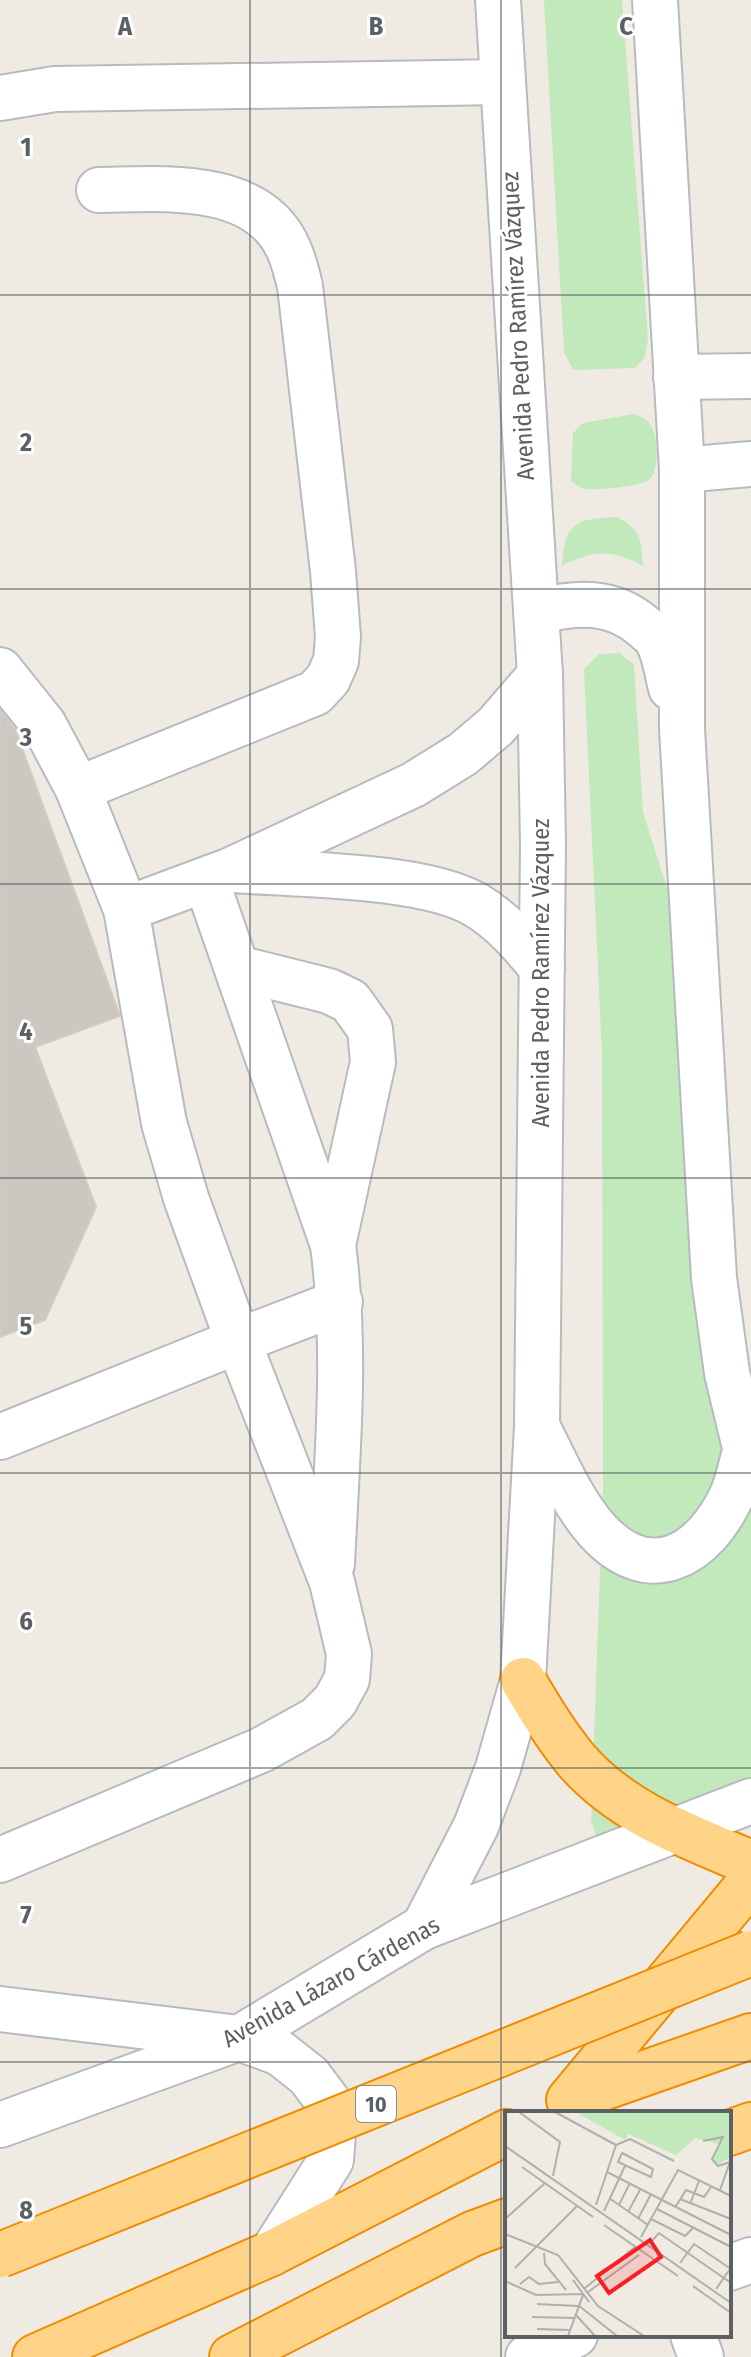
<svg xmlns="http://www.w3.org/2000/svg" width="751" height="2357" viewBox="0 0 751 2357" font-family="'Fira Sans Condensed',sans-serif">
	<style>
		.green { fill: #c1e9bc }
		.building { fill: #ccc7c1; stroke: #d4cbc0; stroke-width: 2 }
		.lines { fill: none; stroke-linecap: round; stroke-linejoin: round }
		.minor-casing { stroke: #b7bbc0; stroke-width: 48 }
		.highway-casing { stroke: #f18c00; stroke-width: 48 }
		.minor { stroke: #fff; stroke-width: 44 }
		.highway { stroke: #ffd489; stroke-width: 44 }
		.highway-bridge-casing { stroke: #f18c00; stroke-width: 48; stroke-linecap: butt }
		.highway-bridge { stroke: #ffd489; stroke-width: 44 }
		.grid { fill: none; stroke: #5a6064; stroke-width: 2; stroke-opacity: 0.55 }
		.labels { text-anchor: middle; stroke-width: 6; stroke-linejoin: round; paint-order: stroke }
		.shield { fill: #fff; stroke: #8c9092; stroke-width: 2 }
		.shield-label { font-size: 22px; font-weight: bold; fill: #5a6064 }
		.street-label { font-size: 24px; fill: #5a6064; stroke: #fff }
		.inset-road { fill: none; stroke: #afafac; stroke-width: 2 }
		.view { fill: #f91e24; fill-opacity: 0.15; stroke: #f91e24; stroke-width: 4 }
		.inset-edge { fill: none; stroke: #5a6064; stroke-width: 4 }
		.grid-label { font-size: 26px; text-anchor: middle; font-weight: bold; fill: #5a6064; stroke: #fff; stroke-width: 6; stroke-linejoin: round; paint-order: stroke }
	</style>
	<rect width="100%" height="100%" fill="#efebe2"/>
	<g class="green">
		<polygon points="544,0 622,0 648,339 645,357 635,368 573,370 564,352"/>
		<path d="M634 414C640 417 646 418 650 424 658 435 660 468 650 479 644 486 591 492 581 488 577 486 574 483 571 481L573 433 583 423Z"/>
		<path d="M618 517C642 532 641 539 643 566 612 549 594 550 562 566 566 521 574 519 618 517Z"/>
		<polygon points="619,653 634,664 643,812 683,939 719,1391 751,1506 751,1794 598,1839 591,1821 603,1487 602,1055 584,669 599,654"/>
	</g>
	<polygon class="building" points="0,710 15,729 120,1016 35,1047 96,1207 45,1320 0,1337"/>
	<g class="lines">
		<g class="minor-casing">
			<g id="minor">
				<polyline points="655,0 682,470 682,729 714,1278 727,1373 751,1472"/>
				<polyline points="0,98 55,89 503,82"/>
				<polyline points="676,377 751,376"/>
				<polyline points="682,470 751,464"/>
				<path d="M538 611C577 602 612 599 644 627 648 631 654 635 657 640 665 654 667 672 671 688"/>
				<polyline points="0,670 44,725 78,789 126,909 164,1123 186,1198 238,1341 0,1437"/>
				<path d="M78 789 315 693 328 679 336 661 338 637 333 571 300 286C297 274 294 261 289 250 259 179 161 189 99 190"/>
				<path d="M233 870C297 875 423 874 476 905 503 921 522 944 542 968"/>
				<path d="M206 880 333 1245C347 1351 337 1457 332 1564"/>
				<polyline points="126,909 231,870 413,785 463,754 496,726 540,675"/>
				<polyline points="237,968 329,991 350,1001 370,1029 373,1062 333,1245"/>
				<path d="M538 1428C555 1461 571 1500 596 1529 649 1589 705 1556 733 1493 738 1480 741 1465 745 1452"/>
				<polyline points="0,1860 261,1750 317,1719 335,1701 347,1679 349,1654 332,1582 238,1341 340,1302"/>
				<polyline points="424,1927 476,1826 498,1768 523,1680 537,1426 543,844 540,675 498,0"/>
				<polyline points="0,2009 239,2038 280,2053 309,2076 327,2100 334,2121 331,2160 272,2253"/>
				<polyline points="0,2125 239,2038 424,1927 751,1801"/>
				<polyline points="729,2268 751,2260"/>
				<polyline points="693,2335 701,2357"/>
				<polyline points="528,2357 575,2335"/>
			</g>
		</g>
		<g class="highway-casing">
			<g id="highway">
				<path d="M523 1680C539 1708 556 1736 577 1761 622 1813 690 1837 751 1863"/>
				<polyline points="571,2099 751,2036"/>
				<polyline points="569,2100 751,1881"/>
				<polyline points="729,2133 751,2125"/>
				<polyline points="35,2357 272,2253 507,2132"/>
				<polyline points="232,2357 472,2234 507,2221"/>
			</g>
		</g>
		<use href="#minor" class="minor"/>
		<use href="#highway" class="highway"/>
		<g class="highway-bridge-casing">
			<polyline id="highway-bridge" points="0,2255 751,1953"/>
		</g>
		<use href="#highway-bridge" class="highway-bridge"/>
	</g>
	<path class="grid" d="M250 0V2357M501 0V2357M0 295H751M0 589H751M0 884H751M0 1178H751M0 1473H751M0 1768H751M0 2062H751"/>
	<g class="labels">
		<rect class="shield" x="356" y="2086" width="40" height="36" rx="6"/>
		<g class="shield-label">
			<text x="376" y="2112">10</text>
		</g>
		<g class="street-label">
			<text transform="translate(518 326) rotate(-93)" y="8">Avenida Pedro Ramírez Vázquez</text>
			<text transform="translate(541 973) rotate(-90)" y="8">Avenida Pedro Ramírez Vázquez</text>
			<text transform="translate(331 1982) rotate(-29)" y="8">Avenida Lázaro Cárdenas</text>
		</g>
	</g>
	<g transform="translate(505 2111)">
		<rect width="226" height="226" fill="#efebe2"/>
		<path d="M71 1H226V46L212 54 208 47 214 33 190 27 171 44 123 23 120 29Z" fill="#c1e9bc"/>
		<path class="inset-road" d="M14 1 55 31 48 65M50 1 111 34M198 30 218 26 207 48 213 55 225 51 215 79M111 34 125 28 169 50M0 35 226 192M117 42 148 58 146 66 113 51ZM17 56 88 106M102 61 226 124M104 87 143 114M175 88 226 108M185 93 194 70M91 94 111 34M114 94 125 72M171 95 181 79 199 86 206 76M152 98 226 136M99 100 120 55M123 101 136 77M0 108 40 72M133 108 146 83M146 108 180 125 188 117M99 114 173 165M0 123 53 144 93 195 139 225M136 126 173 59 226 85M145 132 154 122 226 172M39 142 40 153 61 179M175 152 189 133 226 158M10 157 72 95M68 169 84 191M0 170 31 184 77 183M15 173 24 166 34 173 53 171M188 175 226 202M80 177 130 136M211 178 225 158M83 181 134 144M32 193 73 195M73 194 112 225M71 204 90 225M27 206 69 207M32 218 64 219M63 225 78 184"/>
		<path class="view" d="M145 129 156 146 104 182 92 165Z"/>
		<rect width="226" height="226" class="inset-edge"/>
	</g>
	<g class="grid-label">
		<text x="125" y="35">A</text>
		<text x="376" y="35">B</text>
		<text x="626" y="35">C</text>
		<text x="26" y="156">1</text>
		<text x="26" y="451">2</text>
		<text x="26" y="746">3</text>
		<text x="26" y="1040">4</text>
		<text x="26" y="1335">5</text>
		<text x="26" y="1630">6</text>
		<text x="26" y="1924">7</text>
		<text x="26" y="2219">8</text>
	</g>
</svg>
